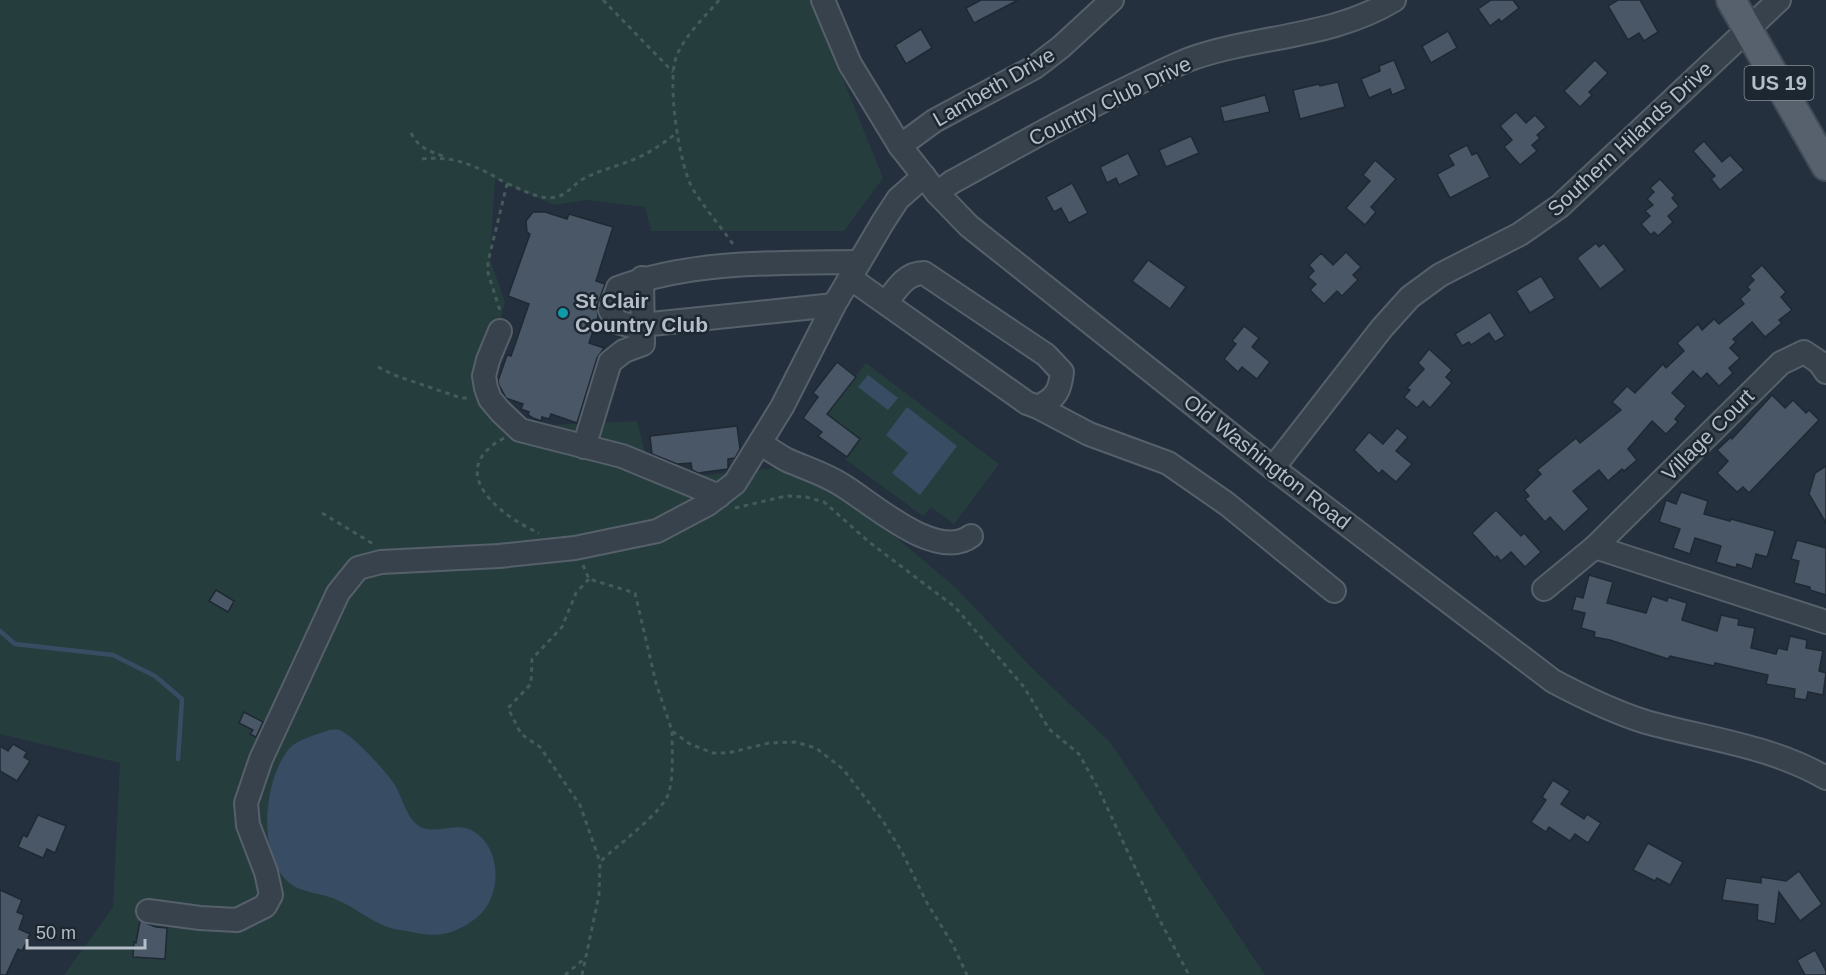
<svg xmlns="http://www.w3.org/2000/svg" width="1826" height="975" viewBox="0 0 1826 975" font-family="Helvetica,sans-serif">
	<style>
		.green { fill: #263d3e }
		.water { fill: #384d64 }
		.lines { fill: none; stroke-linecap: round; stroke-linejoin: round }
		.stream { stroke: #384d64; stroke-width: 4.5 }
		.building { fill: #4a5766; stroke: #1f2934; stroke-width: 1.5 }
		.minor-casing { stroke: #56606b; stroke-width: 26 }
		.major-casing { stroke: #414b56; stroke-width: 32 }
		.path { stroke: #445a5b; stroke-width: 3; stroke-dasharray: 4.5 4.5; stroke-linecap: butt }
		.minor { stroke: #38424d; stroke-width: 22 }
		.major { stroke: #56616d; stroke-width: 28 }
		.culture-dot { fill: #0f9aa8; stroke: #1d2732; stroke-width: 2 }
		.labels { text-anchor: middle; stroke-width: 5; stroke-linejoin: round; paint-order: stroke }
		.shield { fill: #1d2732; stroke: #87909b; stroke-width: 1.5 }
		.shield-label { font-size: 20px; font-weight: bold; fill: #b4bdc8 }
		.street-label { font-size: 21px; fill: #b4bdc8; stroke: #1d2732 }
		.poi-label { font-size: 21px; font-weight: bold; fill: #b4bdc8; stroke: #1d2732; text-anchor: start }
	</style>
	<rect width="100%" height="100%" fill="#24303d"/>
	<g class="green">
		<polygon points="0,0 811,0 883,178 844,231 651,231 645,207 587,200 554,205 495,179 490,259 505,302 487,375 526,426 637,421 652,480 811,465 956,588 1032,668 1110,742 1265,975 64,975 113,907 120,763 0,734"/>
		<polygon points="866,363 999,464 954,524 931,507 923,516 845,459 860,439 833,418 820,416 832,407"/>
	</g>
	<g class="water">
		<polygon points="868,375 898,398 888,410 858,387"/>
		<polygon points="907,407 957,446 920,495 892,473 908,453 886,435"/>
		<path d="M329 730C332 730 336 729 339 730 351 733 389 774 396 787 402 798 406 814 415 823 430 838 454 821 471 830 503 846 503 899 475 919 452 936 435 938 407 931 400 930 392 929 385 926 368 919 354 907 337 900 321 892 301 894 287 881 257 852 264 779 289 749 297 739 317 735 329 730Z"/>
	</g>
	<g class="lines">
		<polyline class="stream" points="0,631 15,644 113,655 155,676 182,699 178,759"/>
	</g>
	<g class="building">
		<polygon points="981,0 1018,0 974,23 966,8"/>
		<polygon points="1491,0 1513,0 1519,8 1501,22 1499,19 1490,26 1478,9"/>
		<polygon points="1618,0 1640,0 1658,32 1644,41 1639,33 1628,40 1608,6"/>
		<polygon points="921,29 932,48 906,64 895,45"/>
		<polygon points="1448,31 1457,48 1431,63 1422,46"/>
		<polygon points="1394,60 1406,89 1392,95 1390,89 1369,98 1361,79 1380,71 1379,66"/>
		<polygon points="1595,60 1608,73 1589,92 1592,95 1580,107 1564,91"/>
		<polygon points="1338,82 1345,107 1300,119 1293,90 1319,84 1320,86"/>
		<polygon points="1265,95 1270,112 1224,122 1220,107"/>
		<polygon points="1516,112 1526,123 1535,115 1546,127 1537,135 1540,138 1532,145 1537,151 1520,165 1504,147 1512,140 1500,126"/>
		<polygon points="1191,136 1199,153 1166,167 1159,150"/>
		<polygon points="1704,141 1722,162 1730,155 1744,170 1720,190 1711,179 1715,176 1693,151"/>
		<polygon points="1467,145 1472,155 1477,153 1490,177 1450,198 1437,174 1454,165 1448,155"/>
		<polygon points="1128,153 1139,175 1119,185 1116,178 1107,183 1100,167"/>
		<polygon points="1375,160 1396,179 1371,207 1376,212 1365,225 1346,208 1370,181 1363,175"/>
		<polygon points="1660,179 1675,195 1672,198 1679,206 1668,216 1673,222 1658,236 1654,232 1651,235 1641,224 1650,216 1645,211 1653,205 1647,199 1654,192 1650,188"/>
		<polygon points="1072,183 1088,213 1069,223 1061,208 1054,212 1046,197"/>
		<polygon points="533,212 545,212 567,219 569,214 613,227 596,281 605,284 597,306 598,317 589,343 604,348 597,358 577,423 551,414 549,419 542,417 541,421 533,418 528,415 529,412 521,409 523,404 506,398 499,385 498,381 507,355 511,356 529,304 508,296 530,234 527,232 526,221"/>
		<polygon points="1596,243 1599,247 1604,243 1625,270 1600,289 1577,258"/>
		<polygon points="1346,252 1361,267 1353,275 1358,280 1342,296 1337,291 1324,304 1310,290 1316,284 1308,277 1314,271 1309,265 1321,253 1333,265"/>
		<polygon points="1148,260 1186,287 1170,309 1132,281"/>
		<polygon points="1762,265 1786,292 1781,297 1792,310 1779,320 1782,323 1765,337 1752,322 1733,339 1736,342 1730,348 1740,358 1729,368 1733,373 1719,386 1707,373 1701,379 1693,371 1672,393 1686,406 1675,419 1678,422 1666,434 1652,421 1628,449 1637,460 1624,471 1622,469 1608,481 1599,470 1573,491 1589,509 1564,532 1550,517 1545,522 1525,499 1529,496 1524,490 1541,474 1537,470 1576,438 1580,443 1621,410 1612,402 1627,386 1635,393 1663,364 1666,368 1684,351 1677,343 1698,324 1702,330 1714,319 1719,324 1744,304 1740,299 1750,290 1747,287 1754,280 1750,276"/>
		<polygon points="1541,276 1555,298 1530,313 1516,291"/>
		<polygon points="1490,312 1505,336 1495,342 1489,333 1471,345 1469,342 1462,346 1455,334"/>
		<polygon points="1244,326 1259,338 1252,347 1270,362 1257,379 1242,367 1238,372 1224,359 1236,344 1232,341"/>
		<polygon points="1429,349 1452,370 1446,377 1452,383 1430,408 1423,401 1417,408 1404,397 1410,390 1407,388 1424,369 1418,363"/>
		<polygon points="837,362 856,377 827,414 860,439 847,457 818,436 822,432 803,418 818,397 813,393"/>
		<polygon points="1772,395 1785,408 1793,400 1806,413 1809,410 1819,420 1749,493 1743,487 1737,492 1717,473 1728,461 1717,450 1731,437 1732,439"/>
		<polygon points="737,426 740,449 735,458 728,459 728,469 698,473 692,470 691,463 677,464 652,454 650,436"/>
		<polygon points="1397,428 1408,437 1396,451 1412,464 1396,482 1382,470 1379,474 1354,450 1369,432 1383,444"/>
		<polygon points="1826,466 1826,523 1809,494 1815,473"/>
		<polygon points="1681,492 1708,501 1704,514 1730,521 1731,519 1775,531 1767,557 1756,554 1752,569 1737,564 1736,568 1716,562 1721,546 1695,538 1690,554 1673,548 1680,529 1659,522 1666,500 1676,504"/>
		<polygon points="1496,510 1521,536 1524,533 1541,552 1525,567 1511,552 1501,561 1497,556 1495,558 1472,533"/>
		<polygon points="1797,540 1826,548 1826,595 1810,590 1810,587 1794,583 1799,561 1791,559"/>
		<polygon points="1589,575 1613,582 1607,603 1646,613 1652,596 1667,601 1668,597 1687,603 1682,620 1717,631 1721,615 1739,619 1738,625 1755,628 1751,648 1776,654 1778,648 1787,650 1790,636 1807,640 1806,648 1823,651 1819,671 1826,673 1823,695 1808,692 1806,700 1794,698 1795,689 1766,684 1768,675 1715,663 1714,666 1670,656 1668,659 1610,640 1594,637 1595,632 1581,628 1585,613 1572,610 1576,596 1583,598"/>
		<polygon points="216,590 234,601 228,612 209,601"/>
		<polygon points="244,712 263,722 256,737 250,734 253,730 239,723"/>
		<polygon points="13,744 27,752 24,757 30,761 17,781 0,771 0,746 8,751"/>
		<polygon points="1553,780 1570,791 1561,804 1584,819 1587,814 1601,823 1588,843 1575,834 1570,841 1549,827 1546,832 1531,822 1546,800 1542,797"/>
		<polygon points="38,815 66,826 55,853 47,849 43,858 18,847 23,835 27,837"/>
		<polygon points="1648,843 1683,862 1670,885 1657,878 1655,881 1633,870"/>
		<polygon points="1799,871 1822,904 1800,921 1779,892 1775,924 1757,920 1758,905 1722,900 1726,878 1761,883 1761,877 1786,881"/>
		<polygon points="0,890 22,900 17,912 24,915 19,929 30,934 22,951 18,949 6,975 0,975"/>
		<polygon points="140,921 156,927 167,928 165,959 133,957 134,942 136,943"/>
		<polygon points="1815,950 1826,971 1826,975 1805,975 1797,960"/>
	</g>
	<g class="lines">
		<g class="minor-casing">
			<g id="minor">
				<path d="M823 0 850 64 900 146 937 193 969 226 1273 468 1553 681C1583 697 1614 712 1646 722 1707 739 1771 746 1826 778"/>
				<polyline points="900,146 934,121 1035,67 1061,47 1112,0"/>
				<path d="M937 193 952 182C1009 151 1066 118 1124 90 1146 79 1168 68 1190 59 1258 35 1332 38 1394 0"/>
				<path d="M850 278 1027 403 1038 407C1056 398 1060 391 1062 372L1046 355 924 273C905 273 896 290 886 303"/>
				<path d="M834 305 632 326 617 322 610 310 618 288C692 260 780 263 858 262"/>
				<polyline points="500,331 488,360 484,376 486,388 490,399 500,411 520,430 622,456 719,496"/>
				<polyline points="1038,407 1089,434 1168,463 1227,504 1334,591"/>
				<path d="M760 443C769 449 778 455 787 460 805 468 825 474 842 485 872 503 936 562 971 536"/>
				<polyline points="584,447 610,362 624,351 643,344 642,278"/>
				<polyline points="1273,468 1382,328 1410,297 1440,275 1520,234 1560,206 1779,0"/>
				<polyline points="1595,547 1826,622"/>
				<polyline points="1544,589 1595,547 1781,363 1804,352 1819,362 1826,372"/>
				<polyline points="148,911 200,918 237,920 265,906 271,895 266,872 248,825 246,803 261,759 338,593 358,568 381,562 499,556 575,548 657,531 708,504 735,483 782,407 834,305 883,222 898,199 924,176"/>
			</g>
		</g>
		<g class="major-casing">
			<polyline id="major" points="1731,0 1826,166"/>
		</g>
		<g class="path">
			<polyline points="603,0 673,72"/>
			<path d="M719 0C705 17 686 34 677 55 666 79 679 168 694 191 706 210 722 228 735 247"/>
			<path d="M411 133C418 147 428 151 443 156"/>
			<path d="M422 159C454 155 480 167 507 184L488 262V273L501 314"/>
			<path d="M508 184C521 189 541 201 556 197 567 195 574 184 583 179 601 169 621 166 639 157 653 151 665 142 678 132"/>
			<polyline points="378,367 394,375 461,398 470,398"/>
			<path d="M504 438C443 471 500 516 539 533"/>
			<polyline points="735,508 786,496 806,497 824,502 869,542 955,607 1024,687 1049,729 1079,754 1099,790 1158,917 1189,975"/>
			<polyline points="322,513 375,545"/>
			<polyline points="583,565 589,579 635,593 656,683 672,731 690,744 713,753 728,753 769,743 795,742 816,748 843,769 883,821 902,852 927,903 952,943 967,975"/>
			<polyline points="589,579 576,593 562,627 532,659 531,684 508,708 521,734 540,747 580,805 600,862"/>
			<polyline points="565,975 584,959"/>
			<path d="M582 975 599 895 600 862C617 845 663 813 669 792 674 773 672 751 672 731"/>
		</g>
		<use href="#minor" class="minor"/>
		<use href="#major" class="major"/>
	</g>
	<circle class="culture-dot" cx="563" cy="313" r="6"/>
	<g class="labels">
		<rect class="shield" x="1744.5" y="66" width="69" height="34" rx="4.5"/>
		<g class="shield-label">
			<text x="1779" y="90">US 19</text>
		</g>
		<g class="street-label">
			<text transform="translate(994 87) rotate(-30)" y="7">Lambeth Drive</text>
			<text transform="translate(1110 101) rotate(-26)" y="7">Country Club Drive</text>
			<text transform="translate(1630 139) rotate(-43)" y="7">Southern Hilands Drive</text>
			<text transform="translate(1708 435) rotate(-45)" y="7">Village Court</text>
			<text transform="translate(1267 462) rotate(38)" y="7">Old Washington Road</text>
		</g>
		<g class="poi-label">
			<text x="575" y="308">St Clair<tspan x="575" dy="24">Country Club</tspan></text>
		</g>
	</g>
	<path d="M27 939v9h118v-9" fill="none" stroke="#b4bdc8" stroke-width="3"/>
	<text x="36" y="939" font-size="18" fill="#b4bdc8" stroke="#1d2732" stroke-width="4.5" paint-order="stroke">50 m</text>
</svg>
